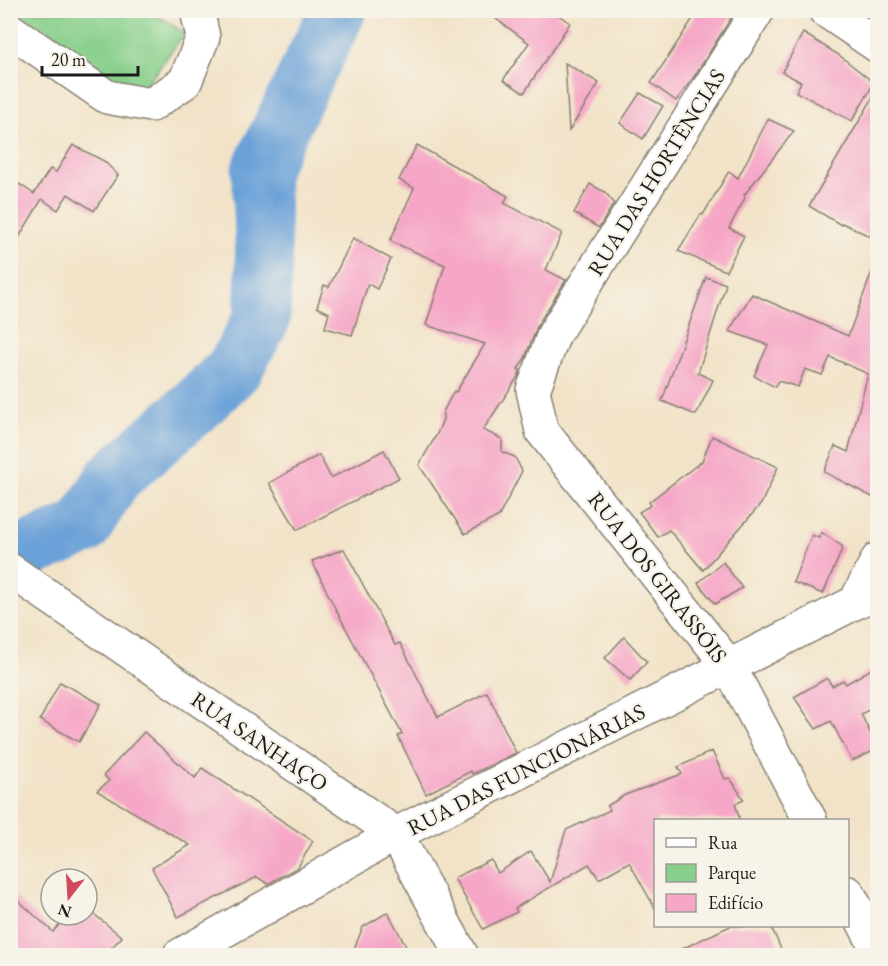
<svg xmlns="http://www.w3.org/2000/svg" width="888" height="966" viewBox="0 0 888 966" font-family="'EB Garamond',serif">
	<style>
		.green { fill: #87cf8b; stroke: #527654; stroke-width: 1.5 }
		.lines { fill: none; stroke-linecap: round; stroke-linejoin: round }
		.river { stroke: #6ba1d8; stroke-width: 57 }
		.building { fill: #f6a6c6 }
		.street-casing { stroke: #878072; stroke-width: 36 }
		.street { stroke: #fff; stroke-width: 33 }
		.labels { text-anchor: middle; stroke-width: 4.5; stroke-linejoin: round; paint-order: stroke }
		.street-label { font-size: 22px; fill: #1c1c1c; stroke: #f7f3e8 }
	</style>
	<rect width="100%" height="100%" fill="#f7f3e8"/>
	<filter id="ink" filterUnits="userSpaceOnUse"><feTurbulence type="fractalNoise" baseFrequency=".0167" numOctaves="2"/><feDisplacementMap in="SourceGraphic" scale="12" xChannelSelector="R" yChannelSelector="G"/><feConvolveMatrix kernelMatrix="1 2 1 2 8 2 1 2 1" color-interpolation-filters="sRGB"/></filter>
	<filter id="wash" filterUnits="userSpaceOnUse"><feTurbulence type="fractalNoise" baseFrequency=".008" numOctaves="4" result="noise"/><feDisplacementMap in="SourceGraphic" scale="24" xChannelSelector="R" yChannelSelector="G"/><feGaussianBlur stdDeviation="1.35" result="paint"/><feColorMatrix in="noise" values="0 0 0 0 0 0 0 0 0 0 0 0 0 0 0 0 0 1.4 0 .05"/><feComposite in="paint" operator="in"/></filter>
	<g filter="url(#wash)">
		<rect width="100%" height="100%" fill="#f2e3c8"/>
		<polygon class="green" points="10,11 151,11 185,33 136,99 11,16"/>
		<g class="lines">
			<polyline class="river" points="10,560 33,548 83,527 114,477 200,402 234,369 262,319 264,265 260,170 338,10"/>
		</g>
		<g id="blocks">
			<g class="building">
				<polygon points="484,10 560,10 557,14 570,23 524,93 503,80 529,43"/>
				<polygon points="686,10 736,10 696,74 676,101 651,83 694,17"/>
				<polygon points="803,33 839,55 874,83 852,121 796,92 801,82 782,72"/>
				<polygon points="565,63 599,83 569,131"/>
				<polygon points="878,89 878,240 842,223 841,225 809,206"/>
				<polygon points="640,93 663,106 643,139 620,123"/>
				<polygon points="768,119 794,131 744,195 745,198 729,228 744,236 726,271 678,251 701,214 703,215 729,171 738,178"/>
				<polygon points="73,145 104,161 118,175 94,211 68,194 58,210 42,199 10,252 10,178 34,194 50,169 56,172"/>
				<polygon points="417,145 508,196 504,203 562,233 546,270 566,280 538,324 525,358 518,369 520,370 519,375 483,430 502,439 502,452 515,457 522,471 499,516 465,534 419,465 437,434 443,419 443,412 454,391 456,392 485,344 426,325 445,265 390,241 414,188 399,180"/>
				<polygon points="590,184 605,192 614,203 599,228 574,213"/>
				<polygon points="353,238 391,259 377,289 368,284 352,335 325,328 329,313 317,307 324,285 329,287"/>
				<polygon points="875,264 878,264 878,500 824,472 835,446 848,452 868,374 830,357 822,375 805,369 798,387 778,381 775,387 754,376 768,345 729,331 752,294 848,336"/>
				<polygon points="706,277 726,284 698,373 713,380 696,415 662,401"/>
				<polygon points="712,436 778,467 761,504 703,570 669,530 658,537 639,512 651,505 649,502 702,461"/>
				<polygon points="384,450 399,478 297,530 269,483 319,455 331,478"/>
				<polygon points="821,532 843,547 823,594 793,582 812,535 819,538"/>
				<polygon points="344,549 395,645 400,643 438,717 487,692 516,753 472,774 471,771 426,794 398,736 402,734 333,604 312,561"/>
				<polygon points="723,562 742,588 715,604 698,583"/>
				<polygon points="624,637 647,662 630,680 605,658"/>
				<polygon points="878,665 878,705 861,714 878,749 852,761 831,721 816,729 794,697 827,678 832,686 843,680 846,684"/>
				<polygon points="60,682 101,704 79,742 40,720"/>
				<polygon points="144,732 195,778 202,768 313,841 298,867 268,884 257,877 178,917 152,868 190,845 97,791 109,781 104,775"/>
				<polygon points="712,751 725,779 730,778 744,800 735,804 740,820 656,820 656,910 629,862 599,879 589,864 515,908 517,912 483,929 454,878 491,860 498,873 531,851 550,882 566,830 610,810 607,806 625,795 682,774 678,767"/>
				<polygon points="10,893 53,932 67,915 95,915 122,937 103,956 10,956"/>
				<polygon points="388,912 411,956 351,956 363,927"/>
				<polygon points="730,926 771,926 784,956 667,956"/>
			</g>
		</g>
	</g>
	<g filter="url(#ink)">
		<use href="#blocks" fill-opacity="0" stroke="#878072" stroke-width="1.5"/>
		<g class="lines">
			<g class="street-casing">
				<g id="street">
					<polyline points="758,10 554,334 533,390 542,431 729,666 810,820"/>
					<polyline points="825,10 878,46"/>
					<polyline points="10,30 107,97 151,105 185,82 203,37 197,10"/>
					<polyline points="10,570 396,834 462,956"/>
					<polyline points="856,601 878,559"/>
					<polyline points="848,893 878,950"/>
					<polyline points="179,956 396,834 878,591"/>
				</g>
			</g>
			<use href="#street" class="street"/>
		</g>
	</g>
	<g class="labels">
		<g class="street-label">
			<text transform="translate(656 172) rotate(-58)" y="8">RUA DAS HORTÊNCIAS</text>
			<text transform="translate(658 577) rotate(52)" y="8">RUA DOS GIRASSÓIS</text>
			<text transform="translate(260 741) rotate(34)" y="8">RUA SANHAÇO</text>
			<text transform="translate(526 769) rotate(-27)" y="8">RUA DAS FUNCIONÁRIAS</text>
		</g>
	</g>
	<rect width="888" height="966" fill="none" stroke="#f7f3e8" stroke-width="36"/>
	<rect x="654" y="819" width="195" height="108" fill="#f7f3e8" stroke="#9f9d96" stroke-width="1.5"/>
	<rect x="666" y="838" width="30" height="9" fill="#ffffff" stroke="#9f9d96" stroke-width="1.5"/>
	<text x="708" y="849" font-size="18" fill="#1c1c1c">Rua</text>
	<rect x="666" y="864" width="30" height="18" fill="#87cf8b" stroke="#9f9d96" stroke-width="1.5"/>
	<text x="708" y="879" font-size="18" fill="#1c1c1c">Parque</text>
	<rect x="666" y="894" width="30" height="18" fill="#f6a6c6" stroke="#9f9d96" stroke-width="1.5"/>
	<text x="708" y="909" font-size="18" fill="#1c1c1c">Edifício</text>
	<g transform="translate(69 897) rotate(197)"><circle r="28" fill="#f7f3e8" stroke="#9f9d96" stroke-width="1.5"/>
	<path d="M0-4.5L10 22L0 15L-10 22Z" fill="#d1495b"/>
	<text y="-9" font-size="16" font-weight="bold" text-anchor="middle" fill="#1c1c1c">N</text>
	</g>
	<path d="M42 66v9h96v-9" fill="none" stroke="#1c1c1c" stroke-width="3"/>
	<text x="51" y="66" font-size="18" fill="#1c1c1c" stroke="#f7f3e8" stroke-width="4.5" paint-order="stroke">20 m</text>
</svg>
